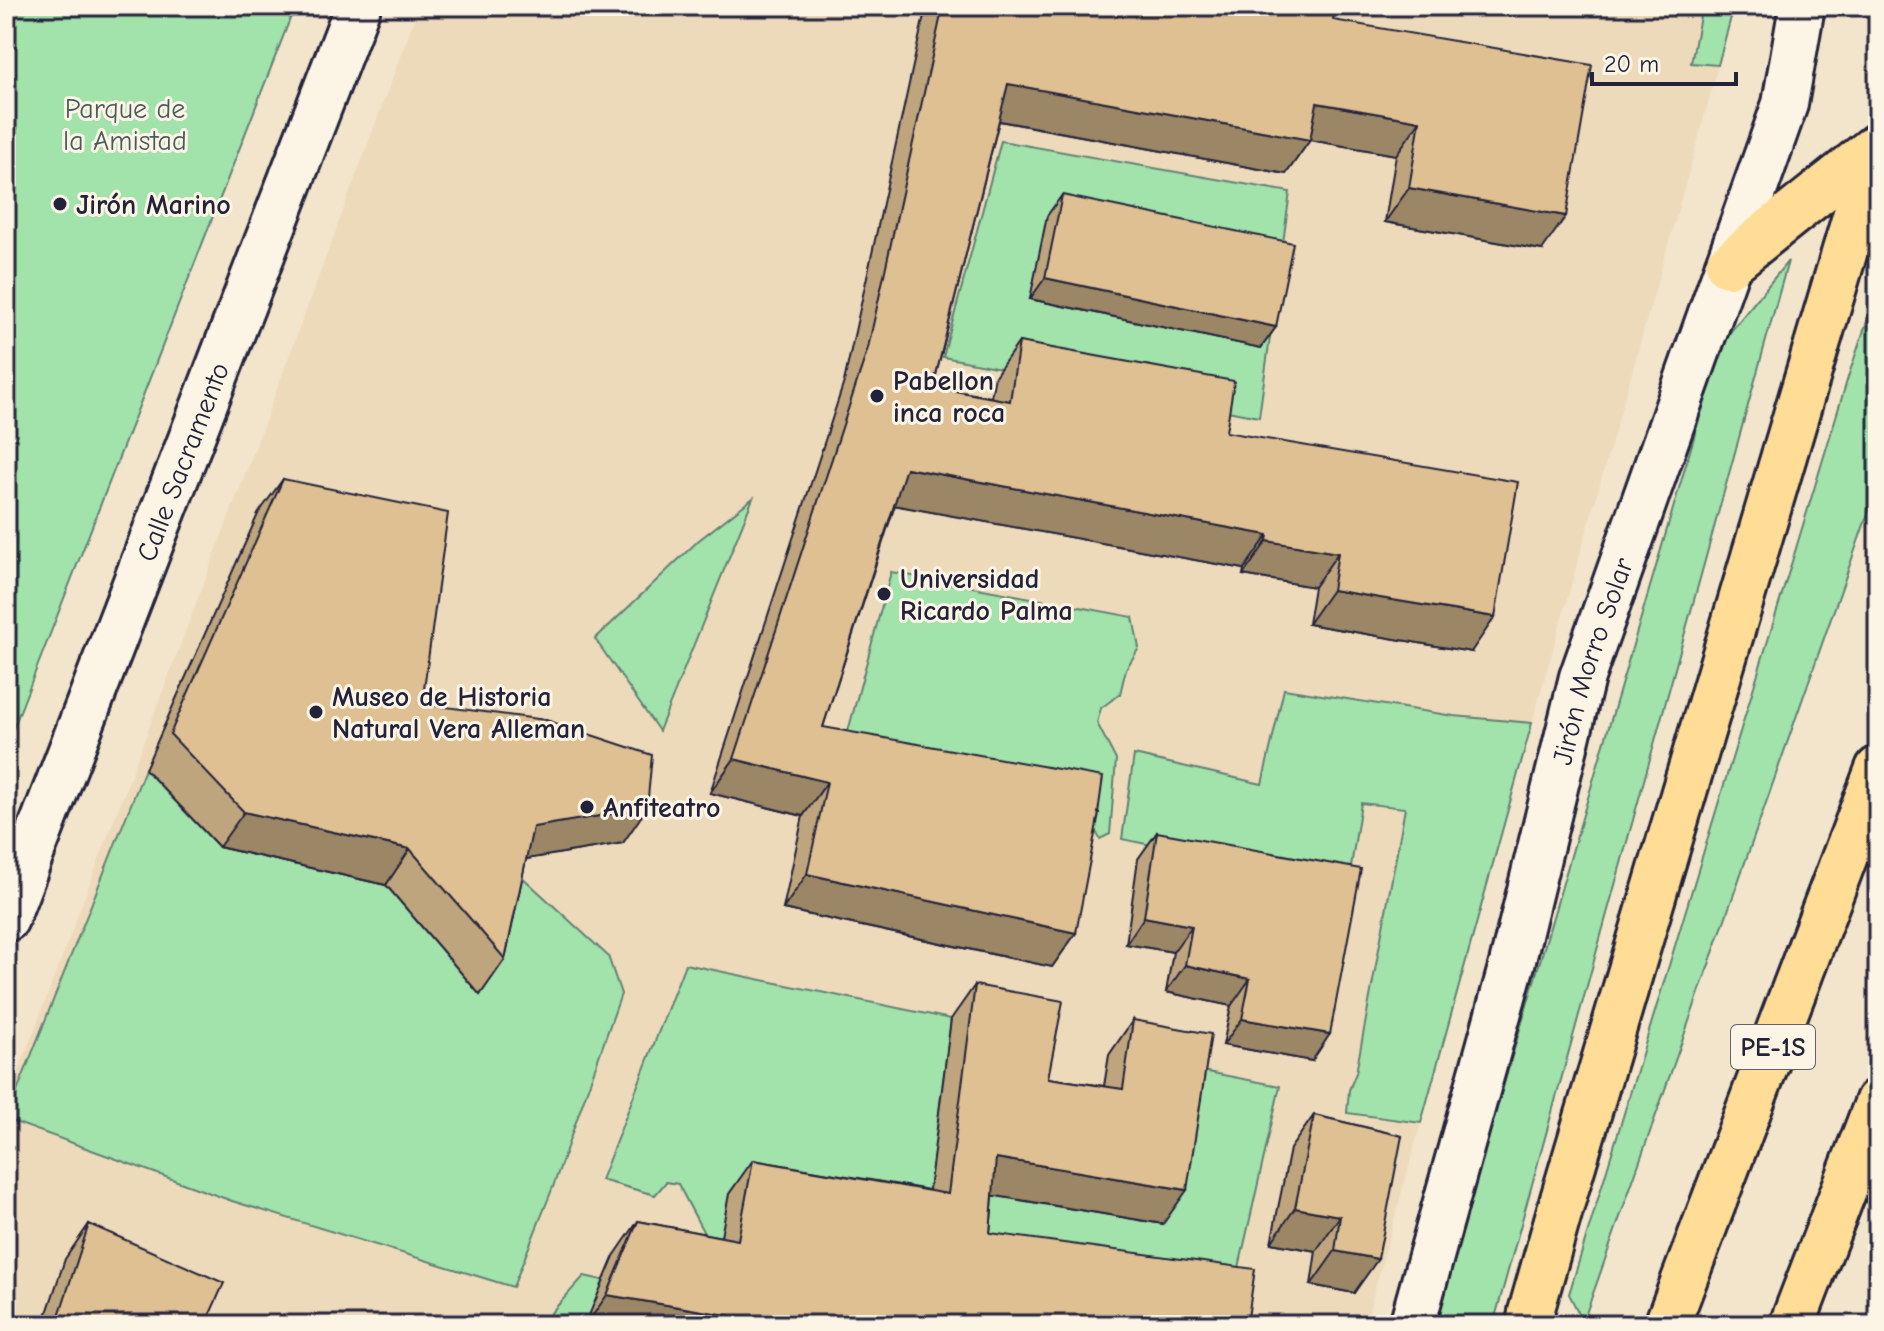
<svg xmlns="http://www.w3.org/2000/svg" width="1884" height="1331" viewBox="0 0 1884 1331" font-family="'Comic Neue',sans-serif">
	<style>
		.built { fill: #eddabb }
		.green { fill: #a2e2ab; stroke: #628273; stroke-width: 2 }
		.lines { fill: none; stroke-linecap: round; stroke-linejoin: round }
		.minor-casing { stroke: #22223b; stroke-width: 50 }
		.tertiary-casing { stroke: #22223b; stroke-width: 50 }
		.motorway-casing { stroke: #22223b; stroke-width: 50 }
		.minor { stroke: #fcf5e5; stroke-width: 44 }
		.tertiary { stroke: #fcf5e5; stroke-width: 44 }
		.motorway { stroke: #ffdd96; stroke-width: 44 }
		.wall { fill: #bfa57e; stroke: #22223b; stroke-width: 2 }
		.shaded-wall { fill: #9b8666; stroke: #22223b; stroke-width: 2 }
		.building { fill: #dec092; stroke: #22223b; stroke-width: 2 }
		.poi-dot { fill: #22223b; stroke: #fcf5e5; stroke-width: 3 }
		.labels { text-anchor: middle; stroke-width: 6; stroke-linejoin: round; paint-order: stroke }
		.shield { fill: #fcf5e5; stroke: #63616e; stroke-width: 2 }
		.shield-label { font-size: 26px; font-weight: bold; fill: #22223b }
		.park-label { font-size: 28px; fill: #485c5d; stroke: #fcf5e5 }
		.poi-label { font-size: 28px; font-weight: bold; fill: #22223b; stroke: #fcf5e5; text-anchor: start }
		.street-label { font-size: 28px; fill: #22223b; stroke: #fcf5e5 }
	</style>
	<rect width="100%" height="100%" fill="#f3e5cc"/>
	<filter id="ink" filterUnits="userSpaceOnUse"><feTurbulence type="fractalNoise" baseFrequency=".0125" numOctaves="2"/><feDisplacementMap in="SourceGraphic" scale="16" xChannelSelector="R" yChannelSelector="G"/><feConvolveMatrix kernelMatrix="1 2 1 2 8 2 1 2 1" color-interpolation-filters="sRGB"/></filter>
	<g filter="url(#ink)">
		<polygon class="built" points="419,6 1734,6 1703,122 1532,723 1365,1325 6,1325 6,1104 249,464"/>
		<g class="green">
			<polygon points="6,6 295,6 6,747"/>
			<polygon points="1702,6 1734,6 1718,65 1691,63"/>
			<polygon points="1001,141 1290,192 1259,417 943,357"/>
			<polygon points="1788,261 1493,1325 1433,1325 1722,342"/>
			<polygon points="1878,289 1878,485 1583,1322 1569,1294 1849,374"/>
			<polygon points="753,498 659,731 595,639 699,540"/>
			<polygon points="891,572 1133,617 1139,648 1126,669 1120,694 1101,708 1097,723 1116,760 1110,834 1100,839 1074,794 843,750"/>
			<polygon points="1284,689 1454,716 1532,723 1421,1123 1347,1113 1349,1090 1356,1073 1405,808 1361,803 1348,886 1122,839 1134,755 1262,784"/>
			<polygon points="145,769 219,847 386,885 480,994 506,862 608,956 621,994 553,1187 513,1287 232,1201 6,1119"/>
			<polygon points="685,964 951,1019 930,1185 1187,1068 1280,1086 1231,1303 730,1194 717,1258 678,1184 666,1182 655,1195 601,1180"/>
			<polygon points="584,1276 671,1295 664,1325 540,1325"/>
		</g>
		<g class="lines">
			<g class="minor-casing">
				<g id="minor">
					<path id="s1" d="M6 919 358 6"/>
				</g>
			</g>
			<g class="tertiary-casing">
				<g id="tertiary">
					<path id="s2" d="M1412 1325 1512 964 1582 677 1785 104 1802 6"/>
				</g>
			</g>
			<g class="motorway-casing">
				<g id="motorway">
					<polyline points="1728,265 1878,145"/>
					<polyline points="1529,1325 1531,1312 1563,1199 1860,200 1878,146"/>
					<polyline points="1667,1325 1878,769"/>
					<polyline points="1792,1325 1878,1101"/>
				</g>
			</g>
			<use href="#minor" class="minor"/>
			<use href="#tertiary" class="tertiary"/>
			<use href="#motorway" class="motorway"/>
		</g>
		<g class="wall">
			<polygon points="926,6 1335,6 1333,20 1542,250 1385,222 1396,155 1310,140 1286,174 999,121 933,387 991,397 995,376 1019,342 1226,432 1471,652 1308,624 1314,587 1243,575 1244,569 895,505 823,727 1076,933 1052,967 783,909 803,816 710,793 844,382"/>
			<polygon points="1062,195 1276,327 1261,348 1030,299 1047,216"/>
			<polygon points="283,479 422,704 623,843 526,859 505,959 480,995 386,885 219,847 145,769 258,514"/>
			<polygon points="1157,832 1312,1061 1223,1045 1231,1006 1166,992 1173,952 1126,944 1138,859"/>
			<polygon points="975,985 1048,1078 1104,1086 1109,1055 1133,1020 1163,1224 993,1195 990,1233 1247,1325 585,1325 614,1256 638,1221 721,1237 729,1194 753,1160 929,1190 951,1019"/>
			<polygon points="1314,1115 1402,1136 1354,1293 1311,1285 1316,1251 1271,1243 1290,1149"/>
			<polygon points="89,1224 205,1325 43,1325 65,1259"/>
		</g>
		<g class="shaded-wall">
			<polygon points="1008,84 1317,103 1420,121 1396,155 1310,140 1286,174 984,118"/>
			<polygon points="1409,188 1566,216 1542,250 1385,222"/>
			<polygon points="1045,278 1276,327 1261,348 1030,299"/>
			<polygon points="906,468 1268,535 1244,569 882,503"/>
			<polygon points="1267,541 1338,553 1314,587 1243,575"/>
			<polygon points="1332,590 1495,617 1471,652 1308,624"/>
			<polygon points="734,759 827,782 803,816 710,793"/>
			<polygon points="647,808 623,843 509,862 533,827"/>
			<polygon points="244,812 410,849 386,885 219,847"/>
			<polygon points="807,874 1076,933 1052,967 783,909"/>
			<polygon points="1144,917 1192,926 1173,952 1126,944"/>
			<polygon points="1185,965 1250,979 1231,1006 1166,992"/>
			<polygon points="1242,1019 1330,1034 1312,1061 1223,1045"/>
			<polygon points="996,1158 1187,1190 1163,1224 972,1192"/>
			<polygon points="1295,1208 1340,1216 1316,1251 1271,1243"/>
			<polygon points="1335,1251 1378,1259 1354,1293 1311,1285"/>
			<polygon points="607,1295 787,1325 586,1325"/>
			<polygon points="983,1318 1022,1325 978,1325"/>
		</g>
		<g class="building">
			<polygon points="943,6 1335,6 1333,20 1592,65 1566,216 1409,188 1420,121 1317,103 1310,140 1008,84 933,387 1010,401 1019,342 1234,381 1226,432 1518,482 1495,617 1332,590 1338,553 1267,541 1268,535 906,468 823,727 1103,777 1098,813 1099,813 1076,933 807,874 827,782 734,759 868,348"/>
			<polygon points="6,121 17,128 6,144"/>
			<polygon points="1062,195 1293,243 1276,327 1045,278"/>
			<polygon points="283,479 448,513 422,704 546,720 652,755 647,808 533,827 505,959 410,849 244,812 170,734"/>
			<polygon points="1157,832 1361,869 1330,1034 1242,1019 1250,979 1185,965 1192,926 1144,917"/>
			<polygon points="975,985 1063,1001 1048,1078 1123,1089 1133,1020 1211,1034 1187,1190 996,1158 990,1233 1255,1269 1247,1325 1022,1325 983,1318 982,1325 787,1325 607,1295 638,1221 738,1240 753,1160 948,1194"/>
			<polygon points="1314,1115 1402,1136 1378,1259 1335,1251 1340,1216 1295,1208"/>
			<polygon points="89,1224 224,1283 205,1325 56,1325"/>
		</g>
	</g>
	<g class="poi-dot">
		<circle cx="60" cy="204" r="8"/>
		<circle cx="877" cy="396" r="8"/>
		<circle cx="884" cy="594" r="8"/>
		<circle cx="316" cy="712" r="8"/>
		<circle cx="587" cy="807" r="8"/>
	</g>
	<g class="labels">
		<rect class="shield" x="1731" y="1025" width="84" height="44" rx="6"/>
		<g class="shield-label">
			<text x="1773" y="1056">PE-1S</text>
		</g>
		<g class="park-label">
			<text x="125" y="118">Parque de<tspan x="125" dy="32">la Amistad</tspan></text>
		</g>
		<g class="poi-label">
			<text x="76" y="214">Jirón Marino</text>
			<text x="893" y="390">Pabellon<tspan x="893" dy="32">inca roca</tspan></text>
			<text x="900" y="588">Universidad<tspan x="900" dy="32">Ricardo Palma</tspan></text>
			<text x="332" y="706">Museo de Historia<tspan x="332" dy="32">Natural Vera Alleman</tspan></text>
			<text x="603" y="817">Anfiteatro</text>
		</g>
		<g class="street-label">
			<text dy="10" stroke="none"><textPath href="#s1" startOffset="490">Calle Sacramento</textPath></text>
			<text dy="10" stroke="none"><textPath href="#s2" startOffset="688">Jirón Morro Solar</textPath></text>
		</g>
	</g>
	<rect width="1884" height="1331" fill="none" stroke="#fcf5e5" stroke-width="32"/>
	<rect x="16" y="16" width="1852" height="1299" fill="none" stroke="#22223b" stroke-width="3" filter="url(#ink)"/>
	<path d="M1592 72v12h144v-12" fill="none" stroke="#22223b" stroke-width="4"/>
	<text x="1604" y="72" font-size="24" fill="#22223b" stroke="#fcf5e5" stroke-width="6" paint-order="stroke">20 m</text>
</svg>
